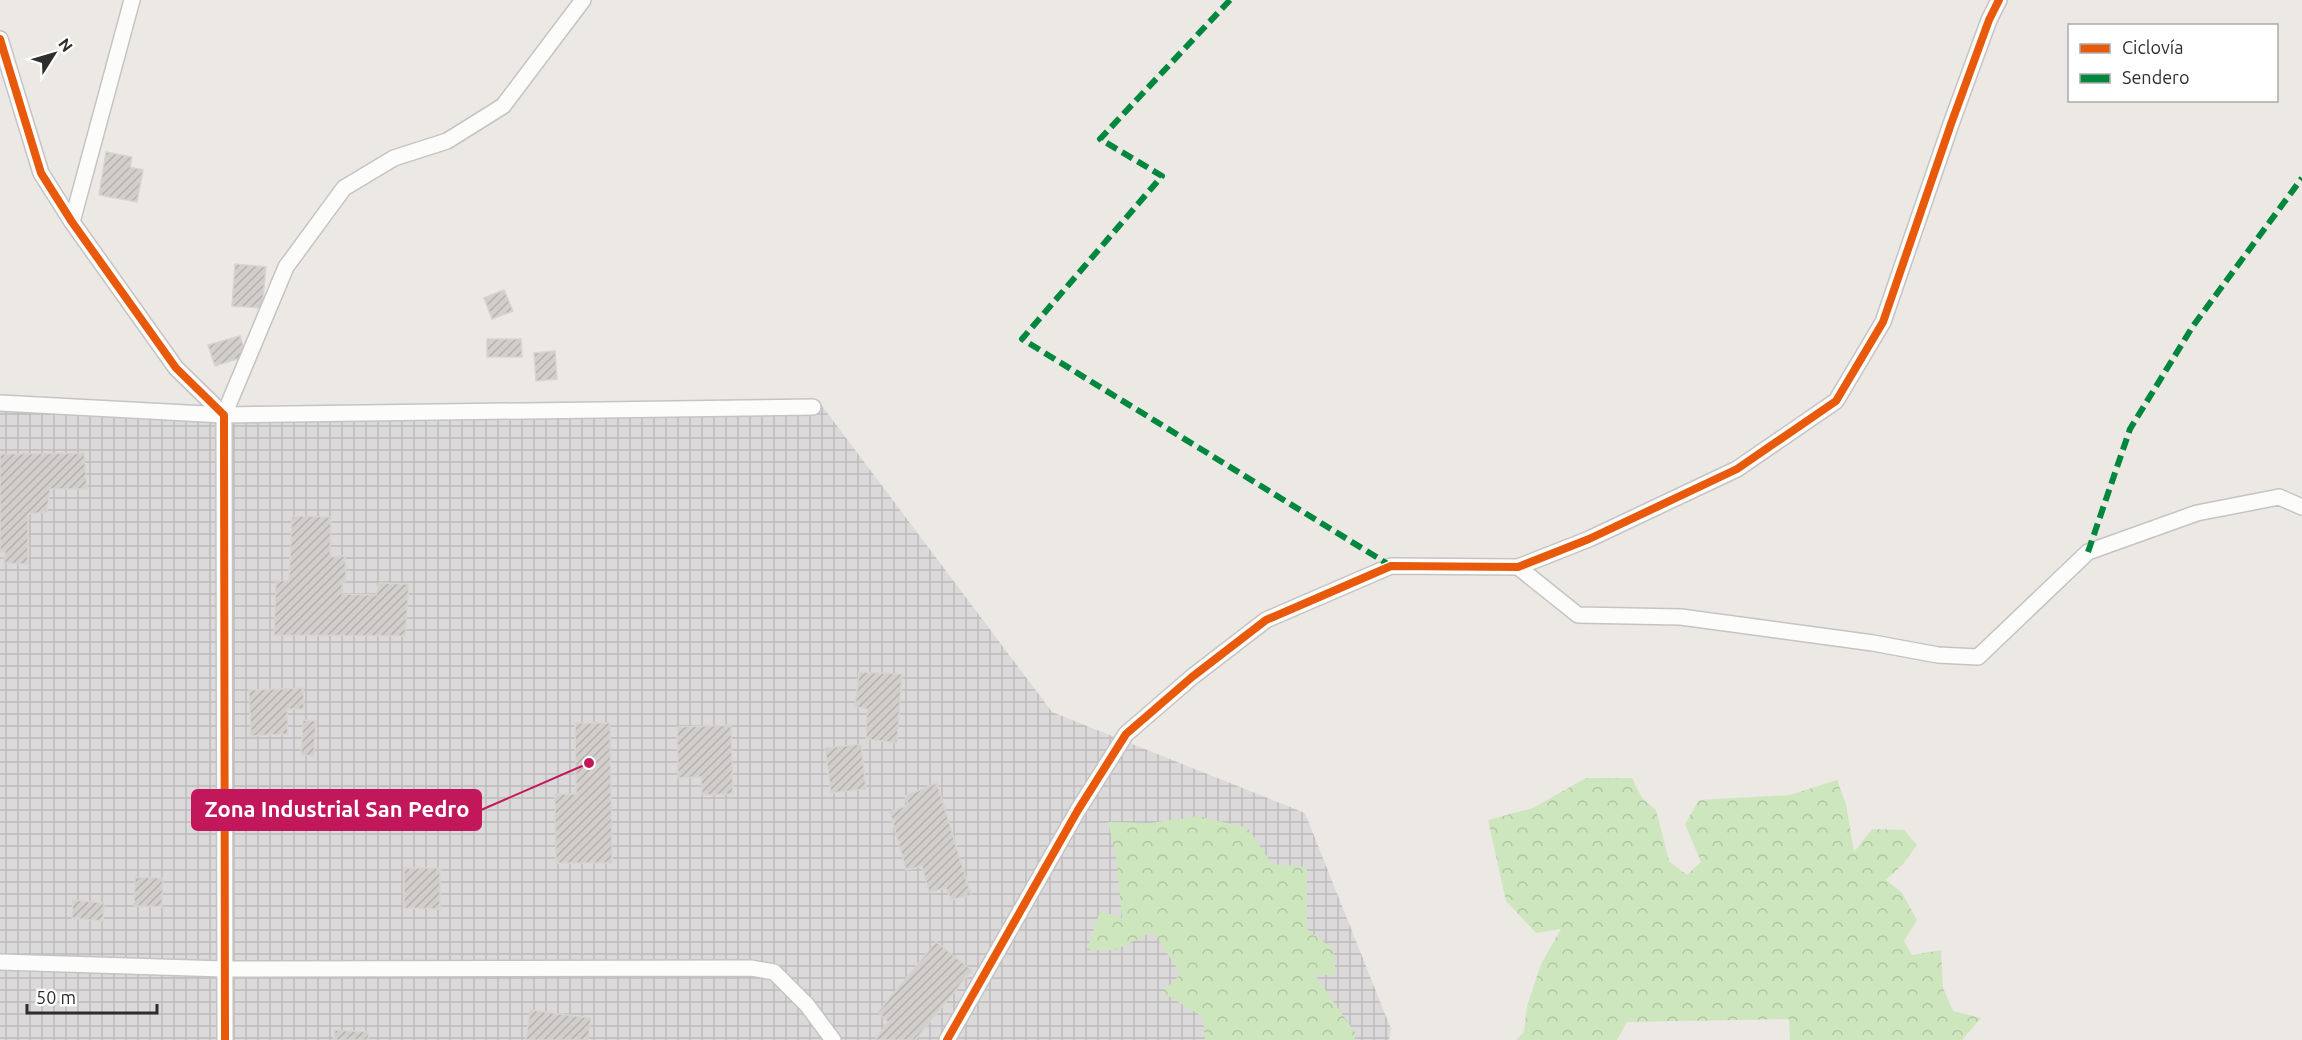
<svg xmlns="http://www.w3.org/2000/svg" width="2302" height="1040" viewBox="0 0 2302 1040" font-family="Ubuntu,sans-serif">
	<style>
		.industrial { fill: url(#industrial-grid) }
		.forest { fill: url(#forest-crowns) }
		.building { fill: url(#building-hatch); stroke: #d7d4d0; stroke-width: 1.5 }
		.lines { fill: none; stroke-linecap: round; stroke-linejoin: round }
		.street-casing { stroke: #c5c4c5; stroke-width: 18 }
		.street { stroke: #fcfcfb; stroke-width: 15 }
		.quiet { stroke: #00873e; stroke-width: 6; stroke-dasharray: 12 6; stroke-linecap: butt }
		.cycleway-casing { stroke: #fff; stroke-width: 11 }
		.cycleway { stroke: #e8590c; stroke-width: 8 }
		.leader { fill: none; stroke: #c2185b; stroke-width: 2 }
		.callout-dot { fill: #c2185b; stroke: #fff; stroke-width: 2 }
		.callout { fill: #c2185b; stroke: #c2185b; stroke-width: 2 }
		.callout-label { font-size: 22px; text-anchor: middle; font-weight: bold; fill: #fff }
	</style>
	<defs>
		<pattern id="industrial-grid" width="8" height="8" patternUnits="userSpaceOnUse" patternTransform="scale(1.5)"><rect width="8" height="8" fill="#dcd9db"/><path d="M0 4h8M4 0v8" fill="none" stroke="#bdbbbc"/></pattern>
		<pattern id="forest-crowns" width="20" height="18" patternUnits="userSpaceOnUse" patternTransform="scale(1.5)"><rect width="20" height="18" fill="#cee6be"/><path d="M2 6a3 3 0 1 1 6 0M12 15a3 3 0 1 1 6 0" fill="none" stroke="#b1c6a4"/></pattern>
		<pattern id="building-hatch" width="6" height="6" patternUnits="userSpaceOnUse" patternTransform="scale(1.5)"><rect width="6" height="6" fill="#d1cecb"/><path d="M-1 1l2-2M0 6l6-6M5 7l2-2" fill="none" stroke="#b4b1af"/></pattern>
	</defs>
	<rect width="100%" height="100%" fill="#ece8e4"/>
	<polygon class="industrial" points="0,401 250,407 819,402 1052,712 1305,813 1391,1029 1389,1040 0,1040"/>
	<g class="forest">
		<polygon points="1586,778 1632,778 1642,798 1656,810 1669,861 1687,875 1701,862 1685,824 1699,800 1790,795 1837,780 1846,804 1854,852 1872,829 1904,830 1917,845 1903,864 1886,880 1902,893 1917,920 1904,941 1912,955 1941,950 1943,988 1953,1011 1981,1018 1962,1040 1790,1040 1789,1019 1627,1022 1617,1040 1516,1040 1524,1032 1527,1006 1541,964 1561,929 1536,933 1506,901 1488,820 1533,808"/>
		<polygon points="1198,816 1248,828 1272,864 1307,867 1307,929 1333,949 1336,975 1315,975 1356,1034 1354,1040 1205,1040 1203,1017 1162,992 1181,974 1153,932 1115,950 1087,950 1100,911 1122,918 1116,856 1108,822 1150,823"/>
	</g>
	<g class="building">
		<polygon points="106,152 132,157 130,167 143,170 137,202 99,195"/>
		<polygon points="235,264 266,267 262,308 232,306"/>
		<polygon points="504,290 513,311 492,319 484,298"/>
		<polygon points="240,336 246,356 215,366 208,345"/>
		<polygon points="487,339 521,339 522,357 487,357"/>
		<polygon points="555,351 557,379 536,381 534,353"/>
		<polygon points="84,453 87,489 50,489 47,512 28,514 28,564 4,563 5,551 0,552 0,454"/>
		<polygon points="292,516 331,517 330,557 345,556 346,581 342,582 342,594 376,595 379,583 409,584 405,636 274,635 276,580 289,581"/>
		<polygon points="859,672 902,674 897,743 866,739 867,709 855,707"/>
		<polygon points="303,688 304,709 287,709 288,734 251,736 249,690"/>
		<polygon points="303,720 316,721 314,756 301,755"/>
		<polygon points="575,723 610,723 612,863 556,863 555,794 576,794"/>
		<polygon points="731,725 733,794 702,795 701,777 678,778 677,727"/>
		<polygon points="861,744 866,789 831,793 825,748"/>
		<polygon points="937,783 971,895 951,900 946,888 929,892 922,866 906,870 890,812 908,805 905,796"/>
		<polygon points="404,868 440,868 440,909 404,908"/>
		<polygon points="135,877 163,878 162,907 134,906"/>
		<polygon points="73,900 104,903 103,921 72,918"/>
		<polygon points="936,942 972,970 915,1040 875,1040 888,1022 878,1012"/>
		<polygon points="530,1010 591,1018 588,1040 526,1040"/>
		<polygon points="335,1030 369,1032 368,1040 334,1040"/>
	</g>
	<g class="lines">
		<g class="street-casing">
			<g id="street">
				<polyline points="0,39 41,173 72,222 176,368 224,415 225,1040"/>
				<polyline points="72,222 132,0"/>
				<polyline points="0,403 224,415 813,407"/>
				<polyline points="224,415 286,267 344,188 394,158 447,141 503,106 583,0"/>
				<polyline points="1518,567 1578,615 1681,617 1873,643 1938,655 1978,657 2088,552 2197,513 2279,497 2302,507"/>
				<polyline points="0,962 224,969 751,968 774,972 807,1005 833,1040"/>
				<polyline points="947,1040 1078,810 1126,734 1192,677 1266,620 1391,566 1518,567 1589,539 1737,469 1836,401 1883,322 1951,124 1989,20 1999,0"/>
			</g>
		</g>
		<use href="#street" class="street"/>
		<g class="quiet">
			<polyline points="1230,0 1100,139 1162,176 1022,339 1391,566"/>
			<polyline points="2088,552 2130,429 2193,326 2302,178"/>
		</g>
		<g class="cycleway-casing">
			<g id="cycleway">
				<polyline points="0,39 41,173 72,222 176,368 224,415 225,1040"/>
				<polyline points="947,1040 1078,810 1126,734 1192,677 1266,620 1391,566 1518,567 1589,539 1737,469 1836,401 1883,322 1951,124 1989,20 1999,0"/>
			</g>
		</g>
		<use href="#cycleway" class="cycleway"/>
	</g>
	<path class="leader" d="M589 763L481 810"/>
	<circle class="callout-dot" cx="589" cy="763" r="6"/>
	<rect class="callout" x="192" y="790" width="289" height="40" rx="6"/>
	<g class="callout-label">
		<text x="337" y="817">Zona Industrial San Pedro</text>
	</g>
	<rect x="2068" y="24" width="210" height="78" fill="#ffffff" stroke="#ababab" stroke-width="1.5"/>
	<rect x="2080" y="44" width="30" height="9" fill="#e8590c" stroke="#ababab" stroke-width="1.5"/>
	<text x="2122" y="54" font-size="18" fill="#2e2e2e">Ciclovía</text>
	<rect x="2080" y="74" width="30" height="9" fill="#00873e" stroke="#ababab" stroke-width="1.5"/>
	<text x="2122" y="84" font-size="18" fill="#2e2e2e">Sendero</text>
	<g transform="translate(54 54) rotate(53)" stroke="#ffffff" stroke-width="4.5" paint-order="stroke">
	<path d="M0-4.5L10 22L0 15L-10 22Z" fill="#2e2e2e"/>
	<text y="-9" font-size="16" font-weight="bold" text-anchor="middle" fill="#2e2e2e">N</text>
	</g>
	<path d="M27 1004v9h130v-9" fill="none" stroke="#2e2e2e" stroke-width="3"/>
	<text x="36" y="1004" font-size="18" fill="#2e2e2e" stroke="#ffffff" stroke-width="4.5" paint-order="stroke">50 m</text>
</svg>
